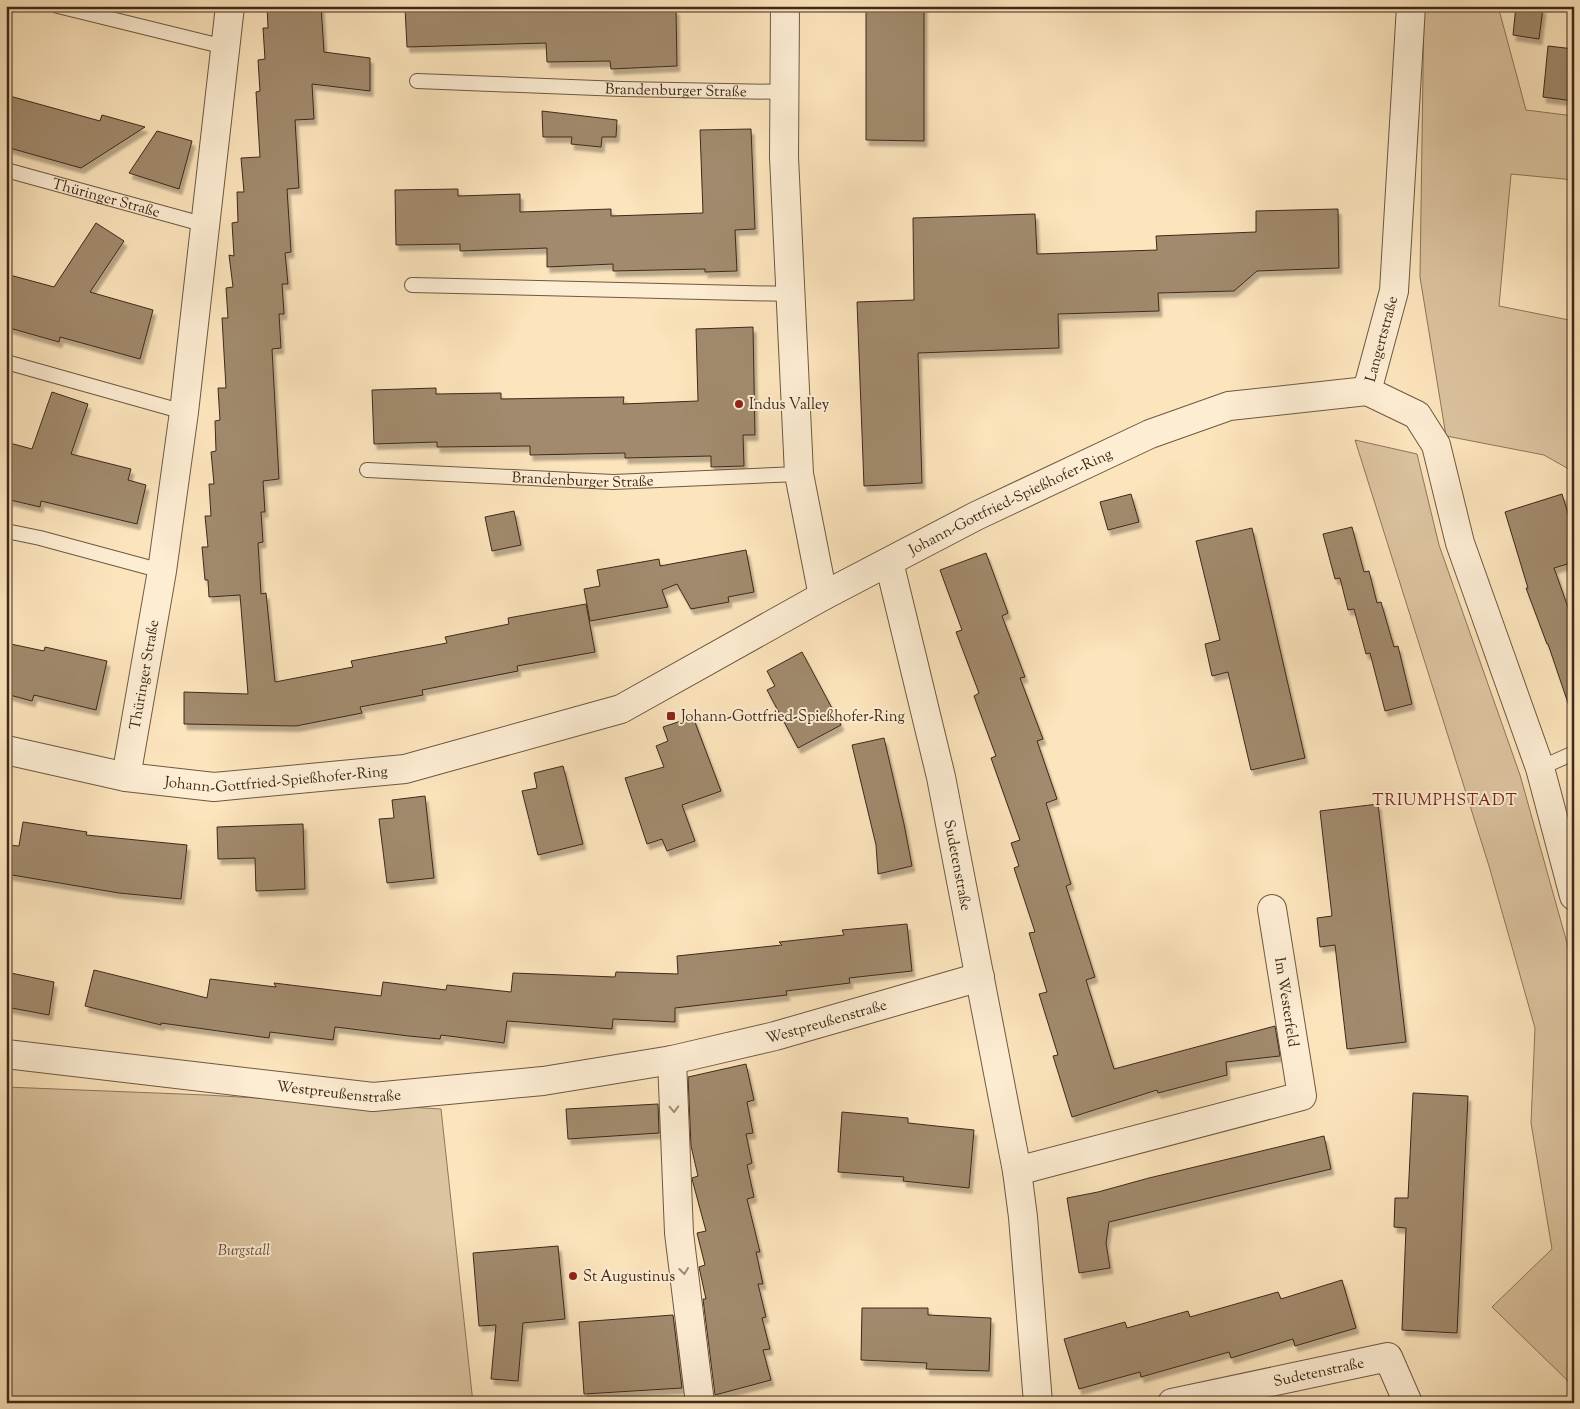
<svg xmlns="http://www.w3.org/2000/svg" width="1580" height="1409" viewBox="0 0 1580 1409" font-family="'Sorts Mill Goudy',serif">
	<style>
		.green { fill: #dcc4a0; stroke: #8d765c }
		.building { fill: #a18a6d; stroke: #3e2918; filter: url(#shadow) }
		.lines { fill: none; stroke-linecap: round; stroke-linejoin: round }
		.lane-casing { stroke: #6e5841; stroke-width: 16 }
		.street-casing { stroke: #6e5841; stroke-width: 30 }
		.lane { stroke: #fdedd3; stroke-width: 14 }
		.street { stroke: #fdedd3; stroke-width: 28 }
		.oneway { stroke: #9e8b76 }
		.poi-dot { fill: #8f2418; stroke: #fdedd3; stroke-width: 2 }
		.labels { text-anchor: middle; stroke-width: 4; stroke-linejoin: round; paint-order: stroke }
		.street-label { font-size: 15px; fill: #3e2918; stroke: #fdedd3 }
		.poi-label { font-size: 15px; fill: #3e2918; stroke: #fdedd3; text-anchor: start }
		.park-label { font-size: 15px; font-style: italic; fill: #66503a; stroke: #fdedd3 }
		.neighbourhood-label { font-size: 16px; letter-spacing: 1px; fill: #7a1f14; stroke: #fdedd3 }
	</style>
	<defs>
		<filter id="shadow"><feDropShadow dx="3" dy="5.5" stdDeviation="1" flood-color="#0004"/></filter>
	</defs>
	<rect width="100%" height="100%" fill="#fce4bc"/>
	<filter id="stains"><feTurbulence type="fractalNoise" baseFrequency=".004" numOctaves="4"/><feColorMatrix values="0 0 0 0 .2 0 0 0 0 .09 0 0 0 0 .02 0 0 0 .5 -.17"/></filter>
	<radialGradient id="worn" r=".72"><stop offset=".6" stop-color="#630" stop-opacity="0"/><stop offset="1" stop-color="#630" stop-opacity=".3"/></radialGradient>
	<g class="green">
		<polygon points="1424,6 1498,6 1526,110 1574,116 1574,180 1511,174 1499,306 1574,321 1574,472 1544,455 1446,436 1420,277"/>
		<polygon points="1355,440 1417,454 1439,545 1520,775 1574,968 1574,1383 1571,1384 1492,1307 1552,1249 1531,1123 1535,1028 1489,866"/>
		<polygon points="6,1087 206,1095 441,1109 473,1403 6,1403"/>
	</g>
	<g class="building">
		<polygon points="267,6 321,6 324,52 370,58 370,91 312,84 314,119 295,120 299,188 287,189 291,252 285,253 288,284 282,284 284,314 279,314 281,348 272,349 279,479 263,481 265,512 261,512 263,542 258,543 261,594 266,593 275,682 353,667 351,661 447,643 445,637 509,624 508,618 586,604 595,652 517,666 518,671 422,690 423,695 360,707 362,713 296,726 184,724 184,692 248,694 240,595 209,597 208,580 205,580 202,547 208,547 205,516 211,516 209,484 214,484 211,452 216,451 215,421 220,420 218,388 226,388 222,318 228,318 226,288 233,287 229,255 234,256 232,223 238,222 237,192 244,192 241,158 260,157 256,92 260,91 258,60 265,59 263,28 268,28"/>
		<polygon points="422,6 610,6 610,11 676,9 677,66 611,69 610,61 547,62 546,43 407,47 405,8"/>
		<polygon points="866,6 924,6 924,141 866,140"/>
		<polygon points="1516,6 1543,8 1539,39 1513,35"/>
		<polygon points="1548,46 1574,49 1574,101 1543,97"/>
		<polygon points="6,95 100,121 102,115 145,127 81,168 6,147"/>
		<polygon points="542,111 617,120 616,137 602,137 601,147 571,144 572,137 543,137"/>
		<polygon points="751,129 755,229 735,230 737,271 705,272 705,269 613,271 613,264 547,267 547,248 460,251 460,244 396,245 395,190 458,189 458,196 520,194 520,212 611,209 611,216 703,213 700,130"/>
		<polygon points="157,131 192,141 179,189 129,173"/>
		<polygon points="1338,209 1339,268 1257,271 1234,291 1158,293 1159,311 1058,314 1059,348 918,353 922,483 864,486 857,302 914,300 913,218 1035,214 1037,254 1157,250 1156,236 1256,232 1256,211"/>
		<polygon points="96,223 124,241 90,292 153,310 140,359 60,337 59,342 6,327 6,274 54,287"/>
		<polygon points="753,327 755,435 743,435 744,466 711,467 711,456 625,458 625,453 530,455 530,446 437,447 437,442 374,444 372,390 436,388 436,394 501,393 501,399 624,397 623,404 698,401 696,329"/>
		<polygon points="52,392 88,404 71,454 131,469 128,480 146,485 137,524 41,501 40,507 6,499 6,442 32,449"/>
		<polygon points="1131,494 1139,522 1108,530 1100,502"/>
		<polygon points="1562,494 1574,533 1574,562 1554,568 1574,624 1574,706 1569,706 1548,644 1547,644 1526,588 1528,588 1505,512"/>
		<polygon points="514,511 521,545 492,551 485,517"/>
		<polygon points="1352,527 1364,572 1369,571 1377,603 1381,602 1394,647 1398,646 1412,704 1385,711 1370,653 1366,654 1354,609 1348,610 1340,578 1335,579 1323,534"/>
		<polygon points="1252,528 1305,758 1251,770 1228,672 1212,676 1205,644 1220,640 1196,541"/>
		<polygon points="746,550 754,592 728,597 729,602 691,609 677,584 662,590 668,607 590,621 584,589 600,586 597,570 659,559 660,566"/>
		<polygon points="986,553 1008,613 1002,616 1025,677 1020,678 1043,739 1037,741 1057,799 1046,803 1071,884 1066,886 1095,977 1086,980 1114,1069 1275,1026 1280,1056 1226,1062 1227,1075 1158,1093 1157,1090 1072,1117 1053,1056 1058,1055 1039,994 1047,992 1029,933 1035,932 1014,868 1019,866 1011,843 1020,840 991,758 996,756 974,696 979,693 956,632 962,630 940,570"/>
		<polygon points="6,643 44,651 45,647 107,661 96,710 34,695 32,701 6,694"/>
		<polygon points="802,652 841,725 798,748 767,690 775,686 767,671"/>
		<polygon points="693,717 721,791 682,805 695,841 667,851 662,839 647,844 625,778 664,767 656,746 668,741 663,727"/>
		<polygon points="884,738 904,824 912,866 878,874 876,845 852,745"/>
		<polygon points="563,766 583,844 538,855 522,791 537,788 534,773"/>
		<polygon points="425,796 434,878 387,883 379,819 394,818 392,800"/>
		<polygon points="1378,804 1406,1042 1347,1049 1335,945 1320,947 1317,918 1332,916 1320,811"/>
		<polygon points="23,822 87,832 86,835 187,845 181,899 119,893 6,874 6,845 19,846"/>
		<polygon points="303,824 305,889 256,891 255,858 218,859 217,827"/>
		<polygon points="907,924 912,971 849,978 850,983 786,991 787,995 675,1008 675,1022 613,1019 612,1029 507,1021 504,1043 441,1035 440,1039 409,1036 335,1027 333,1040 270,1032 269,1038 161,1023 161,1025 85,1006 94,970 207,998 210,979 276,987 274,983 381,996 383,982 446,990 447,985 511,992 513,973 615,977 616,972 678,974 677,956 782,945 779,942 844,935 842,930"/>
		<polygon points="6,972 54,982 49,1015 6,1007"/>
		<polygon points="746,1064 754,1100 747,1102 753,1133 746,1134 752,1163 747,1165 754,1197 747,1199 760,1252 756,1252 763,1284 758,1284 766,1317 762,1318 770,1349 763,1350 771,1380 715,1395 703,1299 706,1299 699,1267 705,1265 697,1233 706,1231 692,1179 692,1178 698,1176 691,1146 688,1077"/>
		<polygon points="1413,1093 1468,1096 1457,1333 1402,1330 1406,1228 1394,1227 1395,1198 1408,1198"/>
		<polygon points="658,1104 659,1133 568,1139 566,1109"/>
		<polygon points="842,1112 908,1118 908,1123 974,1130 969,1188 903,1181 904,1177 838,1172"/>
		<polygon points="1324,1136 1331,1169 1109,1222 1106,1243 1110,1268 1079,1273 1067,1198 1098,1192 1149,1178"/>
		<polygon points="558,1246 565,1319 523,1323 518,1381 491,1379 496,1325 479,1326 473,1253"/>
		<polygon points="1342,1280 1356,1328 1295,1346 1293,1339 1231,1358 1229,1352 1141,1377 1140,1372 1079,1389 1064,1339 1125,1322 1127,1328 1188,1311 1190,1317 1278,1292 1281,1299"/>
		<polygon points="862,1308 928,1308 928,1315 991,1318 989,1371 926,1369 927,1363 861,1360"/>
		<polygon points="673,1315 682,1388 584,1394 579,1322"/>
	</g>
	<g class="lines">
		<g class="lane-casing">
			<g id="lane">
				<polyline points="58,6 225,47"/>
				<path id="s1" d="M417 81 622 89 784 92"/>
				<path id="s2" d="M6 170 206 225"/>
				<polyline points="412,285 790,294"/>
				<polyline points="6,362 184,412"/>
				<path id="s3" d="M367 470 613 482 799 474"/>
				<polyline points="6,531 40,538 162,571"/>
				<polyline points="1540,768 1574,753"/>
			</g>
		</g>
		<g class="street-casing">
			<g id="street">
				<polyline points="785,6 784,157 799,474 823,596"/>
				<polyline points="1367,391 1417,415 1436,445 1460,543 1540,768 1574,896"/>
				<path id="s4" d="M1367 391 1394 291 1411 6"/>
				<path id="s5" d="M889 562 941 777 1017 1171 1023 1217 1038 1403"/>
				<path id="s6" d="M6 750 126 777 214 787 405 769 621 709 823 596 976 516 1150 434 1229 406 1367 391"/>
				<path id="s7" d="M126 777 162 571 184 412 230 6"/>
				<path id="s8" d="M6 1054 373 1097 543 1081 672 1060 775 1036 980 977"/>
				<polyline points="672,1060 679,1233 700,1403"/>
				<polyline points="1017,1171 1302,1096 1272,909"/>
				<path id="s9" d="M1172 1403 1388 1357 1408 1403"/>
			</g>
		</g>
		<use href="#lane" class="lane"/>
		<use href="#street" class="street"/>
	</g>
	<defs><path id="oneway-chevron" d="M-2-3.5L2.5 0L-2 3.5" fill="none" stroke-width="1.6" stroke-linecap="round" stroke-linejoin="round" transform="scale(1.25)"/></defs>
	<g class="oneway">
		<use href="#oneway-chevron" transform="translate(674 1109) rotate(88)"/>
		<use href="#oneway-chevron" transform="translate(684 1271) rotate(83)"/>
	</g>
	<g class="poi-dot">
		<circle cx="739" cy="404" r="5"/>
		<rect x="666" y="711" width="10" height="10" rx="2.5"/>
		<circle cx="573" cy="1276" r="5"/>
	</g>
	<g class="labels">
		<g class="street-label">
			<text dy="5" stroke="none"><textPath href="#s1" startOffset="259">Brandenburger Straße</textPath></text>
			<text dy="5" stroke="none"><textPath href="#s2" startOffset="104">Thüringer Straße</textPath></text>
			<text dy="5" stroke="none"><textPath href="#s4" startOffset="54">Langertstraße</textPath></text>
			<text dy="5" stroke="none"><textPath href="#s3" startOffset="216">Brandenburger Straße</textPath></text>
			<text dy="5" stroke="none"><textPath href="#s6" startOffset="1069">Johann-Gottfried-Spießhofer-Ring</textPath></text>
			<text dy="5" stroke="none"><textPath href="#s7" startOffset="104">Thüringer Straße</textPath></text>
			<text dy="5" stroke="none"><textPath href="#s6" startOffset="274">Johann-Gottfried-Spießhofer-Ring</textPath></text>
			<text dy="5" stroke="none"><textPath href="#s5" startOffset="311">Sudetenstraße</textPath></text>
			<text transform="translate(1287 1002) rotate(81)" y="5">Im Westerfeld</text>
			<text dy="5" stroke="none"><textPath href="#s8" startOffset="830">Westpreußenstraße</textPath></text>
			<text dy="5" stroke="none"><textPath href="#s8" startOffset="335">Westpreußenstraße</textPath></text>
			<text dy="5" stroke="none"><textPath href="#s9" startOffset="150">Sudetenstraße</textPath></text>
		</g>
		<g class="poi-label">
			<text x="749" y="409">Indus Valley</text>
			<text x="681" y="721">Johann-Gottfried-Spießhofer-Ring</text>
			<text x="583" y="1281">St Augustinus</text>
		</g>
		<g class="park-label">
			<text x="244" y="1255">Burgstall</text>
		</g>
		<g class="neighbourhood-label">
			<text x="1445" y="805">TRIUMPHSTADT</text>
		</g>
	</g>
	<rect width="1580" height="1409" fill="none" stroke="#fce4bc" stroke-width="25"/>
	<rect x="8" y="8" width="1565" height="1394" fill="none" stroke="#3e2918" stroke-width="2.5"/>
	<rect x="12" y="12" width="1555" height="1384" fill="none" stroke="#3e2918"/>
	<rect width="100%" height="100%" filter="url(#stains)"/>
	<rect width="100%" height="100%" fill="url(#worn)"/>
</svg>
